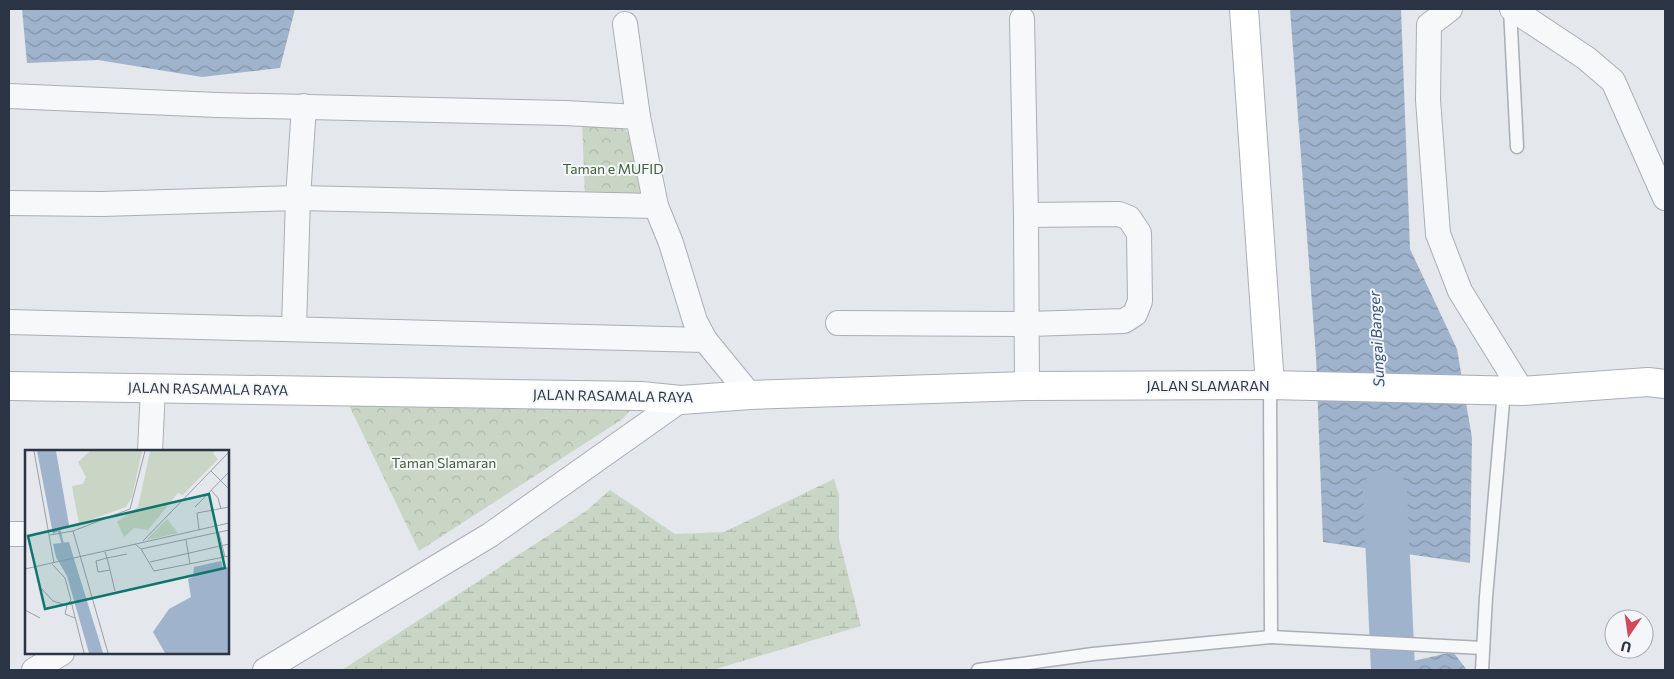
<svg xmlns="http://www.w3.org/2000/svg" width="1674" height="679" viewBox="0 0 1674 679" font-family="Commissioner,sans-serif">
	<style>
		.wetland { fill: url(#wetland-marsh) }
		.park { fill: url(#park-crowns) }
		.water { fill: url(#water-waves) }
		.lines { fill: none; stroke-linecap: round; stroke-linejoin: round }
		.river { stroke: #9fb4cc; stroke-width: 44 }
		.lane-casing { stroke: #a9aeb7; stroke-width: 15 }
		.street-casing { stroke: #a9aeb7; stroke-width: 26 }
		.secondary-casing { stroke: #a9aeb7; stroke-width: 30 }
		.lane { stroke: #f7f8fa; stroke-width: 12 }
		.street { stroke: #f7f8fa; stroke-width: 24 }
		.secondary { stroke: #fff; stroke-width: 28 }
		.labels { text-anchor: middle; stroke-width: 4; stroke-linejoin: round; paint-order: stroke }
		.park-label { font-size: 14px; fill: #3f6138; stroke: #f4f6f9 }
		.street-label { font-size: 14px; fill: #2b3445; stroke: #f4f6f9 }
		.water-label { font-size: 15px; font-style: italic; fill: #34527a; stroke: #f4f6f9 }
		.inset-river { fill: none; stroke: #9fb4cc; stroke-width: 2.5 }
		.inset-road { fill: none; stroke: #9a9fa9; stroke-width: 1 }
		.view { fill: #0f766e; fill-opacity: 0.15; stroke: #0f766e; stroke-width: 2.5 }
		.inset-edge { fill: none; stroke: #2b3445; stroke-width: 2.5 }
	</style>
	<defs>
		<pattern id="wetland-marsh" width="20" height="14" patternUnits="userSpaceOnUse" patternTransform="scale(1.25)"><rect width="20" height="14" fill="#c9d6c5"/><path d="M1 5h8M5 5V1M11 12h8M15 12V8" fill="none" stroke="#adb8ab"/></pattern>
		<pattern id="park-crowns" width="20" height="18" patternUnits="userSpaceOnUse" patternTransform="scale(1.25)"><rect width="20" height="18" fill="#c9d6c5"/><path d="M2 6a3 3 0 1 1 6 0M12 15a3 3 0 1 1 6 0" fill="none" stroke="#adb8ab"/></pattern>
		<pattern id="water-waves" width="16" height="10" patternUnits="userSpaceOnUse" patternTransform="scale(1.25)"><rect width="16" height="10" fill="#9fb4cc"/><path d="M0 5q4-4 8 0t8 0" fill="none" stroke="#8293a7"/></pattern>
	</defs>
	<rect width="100%" height="100%" fill="#e4e7ec"/>
	<polygon class="wetland" points="834,479 839,495 839,539 861,626 712,670 342,670 586,511 610,490 675,534 724,532"/>
	<g class="park">
		<polygon points="582,120 617,121 638,143 648,199 585,197"/>
		<polygon points="347,401 636,405 621,420 419,551"/>
	</g>
	<g class="water">
		<polygon points="22,9 295,9 280,68 202,77 98,60 27,63"/>
		<polygon points="1290,9 1401,9 1410,249 1457,349 1472,438 1470,563 1323,542 1316,357"/>
		<polygon points="1453,652 1467,670 1373,670"/>
	</g>
	<g class="lines">
		<polyline class="river" points="1385,491 1393,670"/>
		<g class="lane-casing">
			<g id="lane">
				<polyline points="1510,9 1517,147"/>
				<polyline points="1270,385 1271,637"/>
				<polyline points="978,670 1093,654 1271,637 1483,648"/>
				<polyline points="1482,670 1486,597 1504,391"/>
			</g>
		</g>
		<g class="street-casing">
			<g id="street">
				<polyline points="1450,9 1429,25 1428,100 1438,234 1460,291 1522,391"/>
				<polyline points="1512,9 1586,58 1613,81 1665,198"/>
				<polyline points="1022,19 1026,215"/>
				<polyline points="625,24 638,117"/>
				<polyline points="9,96 217,105 565,113 638,117 656,206 671,243 695,321 705,340"/>
				<polyline points="9,203 102,204 298,198 656,206"/>
				<polyline points="9,322 705,340 750,395"/>
				<polyline points="838,323 1028,324 1124,321 1135,314 1140,301 1139,233 1129,218 1119,214 1026,215 1027,386"/>
				<polyline points="294,328 298,198 304,106"/>
				<polyline points="150,452 153,388"/>
				<polyline points="9,534 26,534"/>
				<polyline points="34,670 62,653"/>
				<polyline points="265,670 490,535 681,400"/>
			</g>
		</g>
		<g class="secondary-casing">
			<g id="secondary">
				<polyline points="1244,9 1270,385"/>
				<polyline points="9,386 641,396 681,400 750,395 1027,386 1270,385 1522,391 1648,382 1665,384"/>
			</g>
		</g>
		<use href="#lane" class="lane"/>
		<use href="#street" class="street"/>
		<use href="#secondary" class="secondary"/>
	</g>
	<g class="labels">
		<g class="park-label">
			<text x="613" y="174">Taman e MUFID</text>
			<text x="444" y="468">Taman Slamaran</text>
		</g>
		<g class="street-label">
			<text x="1208" y="391">JALAN SLAMARAN</text>
			<text transform="translate(208 389) rotate(1)" y="5">JALAN RASAMALA RAYA</text>
			<text transform="translate(613 396) rotate(1)" y="5">JALAN RASAMALA RAYA</text>
		</g>
		<g class="water-label">
			<text transform="translate(1377 339) rotate(-93)" y="5">Sungai Banger</text>
		</g>
	</g>
	<g transform="translate(25 450)">
		<rect width="204" height="204" fill="#e4e7ec"/>
		<path d="M65 1H117L107 47 101 57 54 74 47 36 58 34 61 27 53 12ZM125 1H190L188 4 193 9 158 45 153 43 123 80 109 78 99 87 92 72 113 57Z" fill="#c9d6c5"/>
		<path d="M142 69 153 83 122 90 123 88Z" fill="#c9d6c5"/>
		<path d="M12 1H31L44 75 28 84ZM44 92 50 112 78 203H64L42 126 31 107 28 94ZM196 111 198 118 204 117V203H140L128 182 144 159 166 147 163 129 168 127 169 117Z" fill="#9fb4cc"/>
		<path class="inset-river" d="M34 80 39 98"/>
		<path class="inset-road" d="M9 1 29 113M186 21 204 39M186 40 193 48 196 59M170 57 204 22M174 80 172 63 204 57M48 81 83 203M194 83 200 107M25 85 48 81 105 59 120 1M161 90 165 114M118 91 204 2M110 94 116 99 204 80M116 99 129 121 204 106M80 102 82 108 85 120 73 122 71 111 82 108 102 104M125 112 204 94M0 119 204 73M85 120 90 141M15 137 28 151 41 155 46 150 40 128 27 114M46 151 59 203M42 155 40 164 50 168M0 160 15 168"/>
		<path class="view" d="M184 44 200 118 20 159 3 86Z"/>
		<rect width="204" height="204" class="inset-edge"/>
	</g>
	<rect width="1674" height="679" fill="none" stroke="#2b3445" stroke-width="20"/>
	<g transform="translate(1629 634) rotate(193)"><circle r="24" fill="#f4f6f9" stroke="#a4a8b1"/>
	<path d="M0-4L9 19L0 12L-9 19Z" fill="#d1495b"/>
	<text y="-8" font-size="14" font-weight="bold" text-anchor="middle" fill="#2b3445">U</text>
	</g>
</svg>
